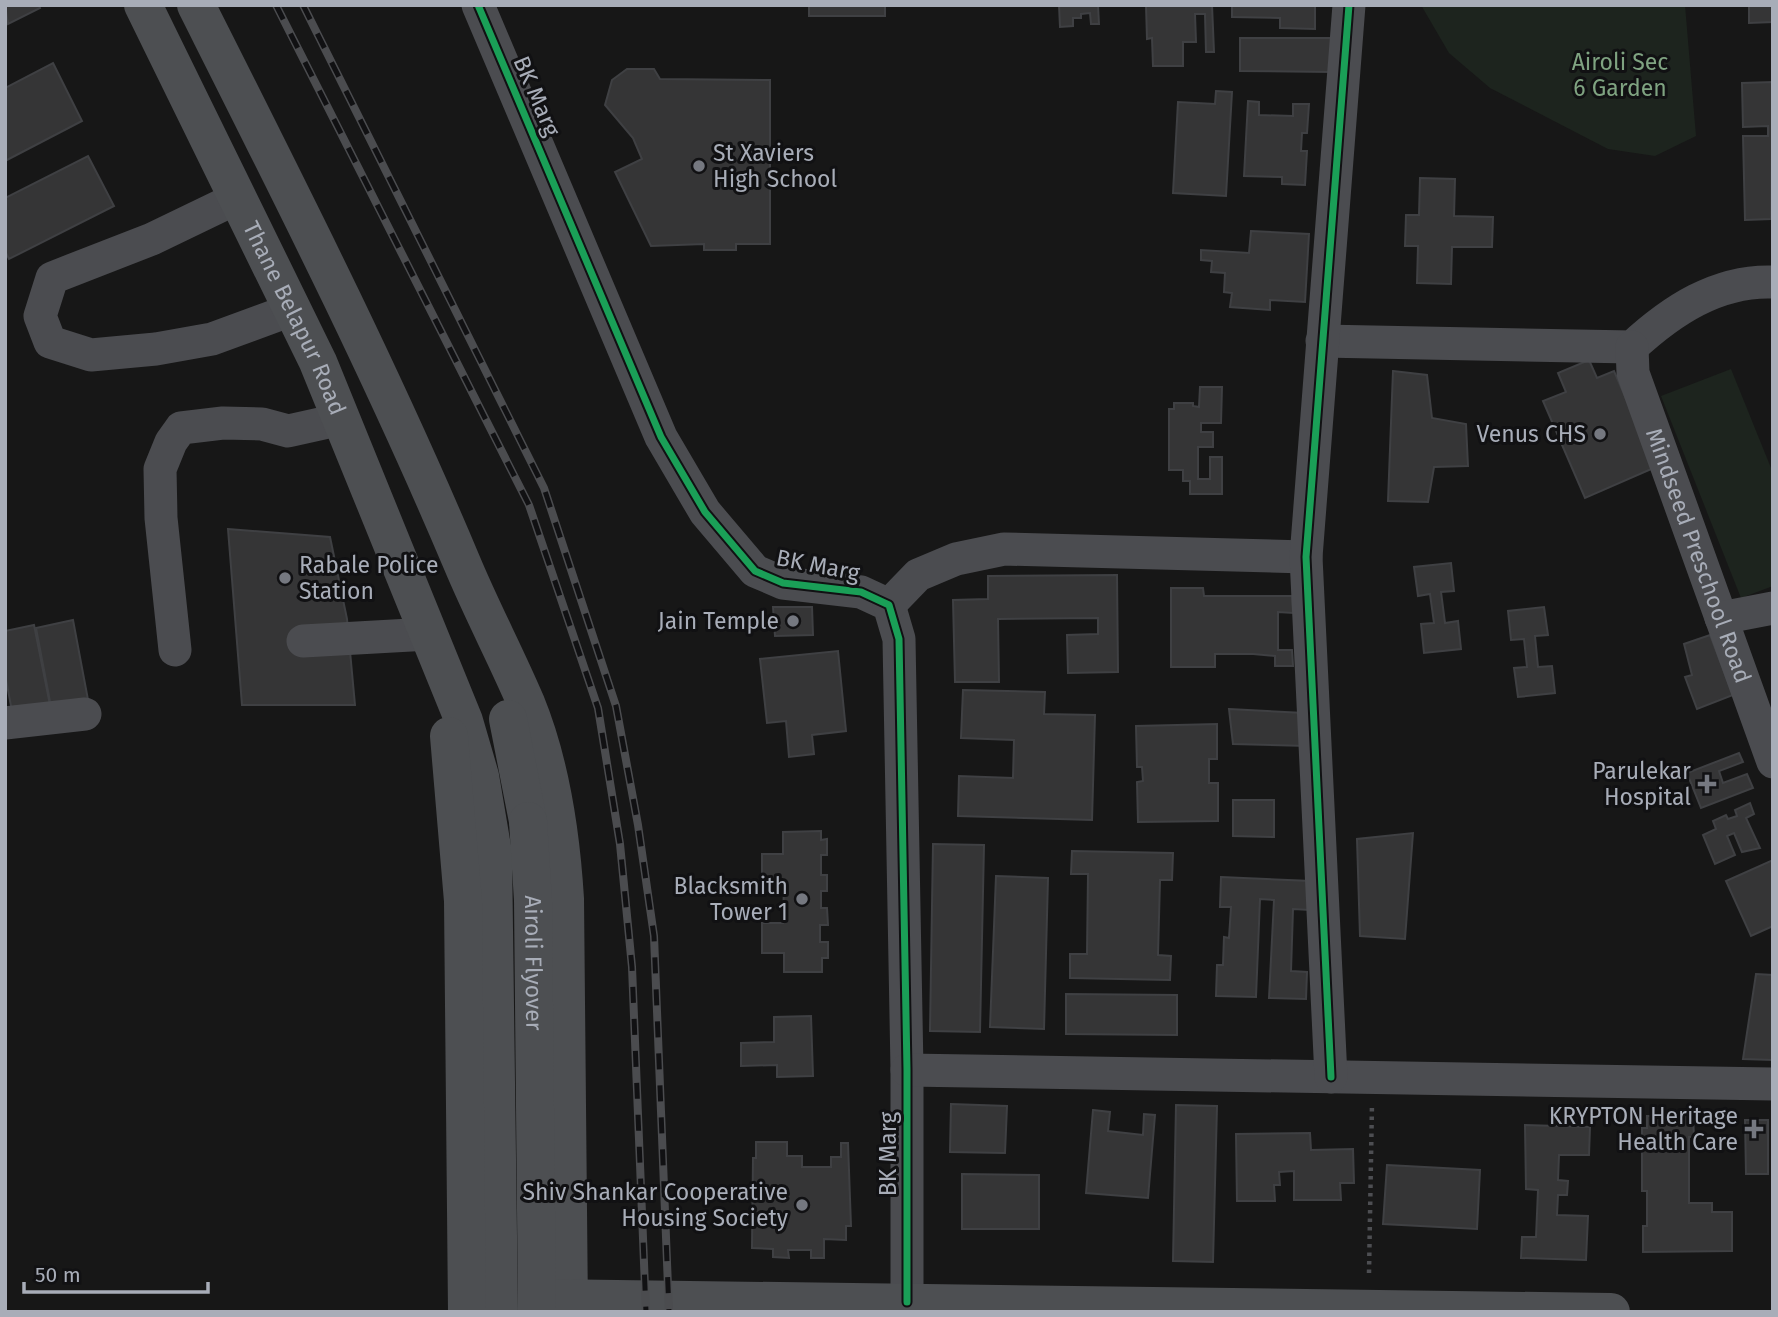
<svg xmlns="http://www.w3.org/2000/svg" width="1778" height="1317" viewBox="0 0 1778 1317" font-family="'Fira Sans',sans-serif">
	<style>
		.green { fill: #1d241e }
		.building { fill: #353536; stroke: #3f4043; stroke-width: 2 }
		.lines { fill: none; stroke-linecap: round; stroke-linejoin: round }
		.path { stroke: #4d4e52; stroke-width: 4.5; stroke-dasharray: 3.5 5; stroke-linecap: butt }
		.minor { stroke: #4b4c50; stroke-width: 33 }
		.major { stroke: #4d4f52; stroke-width: 38 }
		.rail-casing { stroke: #4b4c4f; stroke-width: 8 }
		.rail { stroke: #111113; stroke-width: 5; stroke-dasharray: 16; stroke-linecap: butt }
		.major-bridge { stroke: #4d4f52; stroke-width: 38 }
		.cycleway-casing { stroke: #111113; stroke-width: 11 }
		.cycleway { stroke: #1a9f57; stroke-width: 7 }
		.poi-dot { fill: #757880; stroke: #111113; stroke-width: 2.5 }
		.labels { text-anchor: middle; stroke-width: 6; stroke-linejoin: round; paint-order: stroke }
		.park-label { font-size: 23px; fill: #7fa381; stroke: #111113 }
		.street-label { font-size: 23px; fill: #a8adb8; stroke: #111113 }
		.poi-label { font-size: 23px; fill: #a8adb8; stroke: #111113; text-anchor: end }
	</style>
	<rect width="100%" height="100%" fill="#171717"/>
	<g class="green">
		<polygon points="1421,5 1685,5 1696,136 1655,156 1608,149 1490,88 1449,53"/>
		<polygon points="1731,369 1773,473 1773,586 1741,598 1661,396"/>
	</g>
	<g class="building">
		<polygon points="5,5 39,5 40,8 8,24"/>
		<rect x="809" y="5" width="76" height="11"/>
		<polygon points="1059,5 1098,5 1099,24 1091,24 1090,13 1081,14 1081,18 1073,18 1073,26 1060,27"/>
		<polygon points="1146,5 1212,5 1214,52 1206,52 1205,14 1195,14 1196,42 1183,42 1183,66 1153,66 1152,38 1147,39"/>
		<polygon points="1232,5 1315,5 1315,29 1280,28 1280,18 1232,17"/>
		<polygon points="1749,5 1773,5 1773,22 1749,23"/>
		<polygon points="1240,38 1331,38 1331,72 1240,71"/>
		<polygon points="53,63 82,121 5,161 5,88"/>
		<polygon points="627,69 654,69 660,79 770,80 770,244 736,244 736,250 704,250 704,244 651,246 615,172 642,159 633,138 605,105 612,80"/>
		<polygon points="1773,82 1771,219 1745,220 1743,136 1768,136 1768,126 1743,127 1742,83"/>
		<polygon points="1216,91 1232,92 1226,196 1173,193 1178,102 1215,104"/>
		<polygon points="1248,101 1259,102 1259,115 1293,116 1293,104 1309,104 1307,133 1302,133 1301,151 1307,151 1305,185 1282,184 1282,177 1244,176"/>
		<polygon points="88,156 114,206 9,259 5,251 5,198"/>
		<polygon points="1420,178 1455,179 1454,216 1493,217 1492,247 1452,247 1451,284 1417,283 1418,246 1405,246 1406,215 1419,215"/>
		<polygon points="1251,231 1309,234 1305,302 1270,300 1270,310 1230,307 1232,293 1224,292 1225,273 1211,272 1212,261 1201,260 1201,250 1249,253"/>
		<polygon points="1589,360 1597,378 1614,371 1656,467 1585,498 1543,401 1566,392 1558,373"/>
		<polygon points="1393,371 1427,375 1432,418 1466,424 1468,466 1434,467 1428,502 1388,501"/>
		<polygon points="1200,387 1222,387 1221,423 1201,423 1201,432 1213,432 1213,447 1198,447 1198,479 1210,479 1210,457 1222,457 1222,494 1190,494 1190,481 1183,481 1183,470 1169,470 1169,409 1174,409 1174,403 1193,403 1193,406 1199,407"/>
		<polygon points="228,529 330,537 347,619 355,705 242,705"/>
		<polygon points="1451,563 1454,591 1441,592 1445,623 1458,621 1461,649 1424,653 1421,624 1434,623 1430,594 1418,596 1414,567"/>
		<polygon points="1117,575 1118,672 1068,673 1067,635 1098,634 1098,618 998,619 999,682 955,682 953,600 988,599 988,576"/>
		<polygon points="1171,588 1203,588 1204,596 1292,596 1293,613 1278,612 1278,650 1292,650 1293,666 1275,666 1275,656 1253,654 1215,654 1215,667 1171,667"/>
		<polygon points="773,607 812,607 813,635 775,636"/>
		<polygon points="1544,607 1548,635 1535,636 1538,667 1552,666 1555,693 1518,697 1514,668 1527,667 1524,639 1511,640 1508,611"/>
		<polygon points="73,620 89,705 52,712 36,628"/>
		<polygon points="34,625 51,710 13,717 5,674 5,631"/>
		<polygon points="1710,635 1733,695 1697,709 1685,677 1692,675 1684,644"/>
		<polygon points="838,651 846,731 812,735 814,754 789,757 786,721 767,723 760,659"/>
		<polygon points="963,690 1045,692 1044,714 1095,715 1092,820 958,816 959,776 1013,778 1014,740 961,738"/>
		<polygon points="1229,709 1304,713 1307,746 1233,744"/>
		<polygon points="1217,724 1217,759 1209,759 1209,783 1218,783 1218,821 1138,822 1137,782 1143,781 1142,767 1137,767 1136,726"/>
		<polygon points="1739,753 1743,762 1719,771 1723,783 1747,774 1753,788 1701,808 1687,773"/>
		<polygon points="1233,800 1274,800 1274,837 1233,836"/>
		<polygon points="1750,803 1754,814 1746,818 1760,848 1742,852 1734,833 1727,836 1735,855 1715,864 1703,835 1716,829 1713,821 1726,815 1728,819 1737,816 1735,810"/>
		<polygon points="821,831 821,840 827,839 827,855 821,855 821,875 827,875 827,891 821,891 821,908 827,908 828,925 820,925 820,942 828,942 828,958 822,958 822,972 784,972 784,953 762,953 762,923 783,923 784,884 762,884 762,854 783,854 783,832"/>
		<polygon points="1413,833 1405,939 1360,936 1357,839"/>
		<polygon points="933,844 984,845 980,1032 930,1031"/>
		<polygon points="1072,851 1173,853 1172,880 1160,880 1158,955 1171,956 1170,980 1070,978 1070,954 1087,954 1088,874 1071,874"/>
		<polygon points="1773,860 1773,926 1751,936 1726,881"/>
		<polygon points="996,876 1048,878 1044,1029 990,1027"/>
		<polygon points="1221,877 1311,881 1310,910 1293,909 1291,971 1307,972 1306,999 1269,998 1274,900 1260,899 1256,997 1216,996 1217,965 1223,965 1224,937 1229,938 1231,907 1220,907"/>
		<polygon points="1756,974 1773,975 1773,1060 1743,1059"/>
		<polygon points="1066,994 1177,995 1177,1035 1066,1034"/>
		<polygon points="811,1016 813,1076 777,1077 777,1065 741,1066 741,1043 774,1042 774,1017"/>
		<polygon points="951,1104 1007,1106 1005,1153 950,1152"/>
		<polygon points="1176,1105 1217,1106 1213,1262 1173,1261"/>
		<polygon points="1093,1110 1110,1112 1108,1131 1143,1135 1144,1114 1155,1115 1148,1198 1086,1193"/>
		<polygon points="1647,1116 1693,1116 1694,1137 1689,1137 1689,1203 1712,1203 1712,1212 1732,1212 1732,1251 1643,1252 1643,1226 1647,1226 1647,1191 1642,1191 1642,1128 1647,1128"/>
		<polygon points="1745,1120 1768,1120 1768,1174 1746,1174"/>
		<polygon points="1525,1125 1590,1127 1589,1155 1559,1155 1558,1180 1568,1181 1567,1195 1558,1195 1557,1215 1588,1216 1586,1260 1521,1258 1522,1237 1536,1237 1538,1190 1526,1189"/>
		<polygon points="1310,1133 1311,1150 1353,1149 1354,1183 1340,1183 1341,1200 1294,1200 1294,1171 1279,1172 1280,1185 1274,1185 1275,1201 1237,1201 1236,1134"/>
		<polygon points="756,1142 787,1142 787,1156 802,1156 802,1167 831,1167 831,1157 841,1157 841,1143 848,1143 851,1226 846,1226 846,1240 824,1239 824,1258 811,1258 811,1250 788,1250 789,1258 773,1257 773,1249 752,1248 753,1158 756,1158"/>
		<polygon points="1387,1165 1480,1170 1477,1229 1383,1224"/>
		<polygon points="962,1174 1039,1175 1039,1229 962,1229"/>
	</g>
	<g class="lines">
		<polyline class="path" points="1369,1273 1372,1103"/>
		<g class="minor">
			<polyline points="478,5 661,437 705,512 755,571 783,583 861,592 889,605 899,639 907,1070 907,1302"/>
			<polyline points="237,198 152,239 52,278 40,316 50,342 91,355 156,349 212,339 291,310"/>
			<path d="M1322 341 1632 347C1671 311 1717 280 1773 282"/>
			<path id="s1" d="M1632 347 1633 373 1773 762"/>
			<polyline points="889,605 918,575 956,559 1004,549 1306,557"/>
			<polyline points="1721,618 1773,608"/>
			<polyline points="303,641 429,634"/>
			<polyline points="175,650 161,518 160,469 171,442 181,428 223,423 262,424 288,431 342,419"/>
			<polyline points="5,723 85,714"/>
			<polyline points="907,1070 1773,1084"/>
			<polyline points="1331,1077 1306,557 1349,5"/>
		</g>
		<g class="major">
			<path id="s2" d="M143 5 318 362 464 721 480 776 493 853 499 1312"/>
			<path d="M196 5C289 190 382 373 462 563 482 611 506 656 526 703 551 764 561 833 565 899L569 1312"/>
			<polyline points="508,719 528,821"/>
			<polyline points="449,736 463,901 467,1312"/>
			<polyline points="543,1298 1611,1312"/>
		</g>
		<g class="rail-casing">
			<g id="rail">
				<polyline points="276,5 529,505 598,708 620,844 632,967 646,1312"/>
				<polyline points="303,5 544,488 616,706 638,825 654,936 669,1312"/>
			</g>
		</g>
		<use href="#rail" class="rail"/>
		<path class="major-bridge" id="s3" d="M528 821 533 900 537 1312"/>
		<g class="cycleway-casing">
			<g id="cycleway">
				<polyline points="478,5 661,437 705,512 755,571 783,583 861,592 889,605 899,639 907,1070 907,1302"/>
				<polyline points="1331,1077 1306,557 1349,5"/>
			</g>
		</g>
		<use href="#cycleway" class="cycleway"/>
	</g>
	<g class="poi-dot">
		<circle cx="699" cy="166" r="7"/>
		<circle cx="1600" cy="434" r="7"/>
		<circle cx="285" cy="578" r="7"/>
		<circle cx="793" cy="621" r="7"/>
		<path d="M1703.5 773.5h7v7h7v7h-7v7h-7v-7h-7v-7h7z"/>
		<circle cx="802" cy="899" r="7"/>
		<path d="M1750.5 1118.5h7v7h7v7h-7v7h-7v-7h-7v-7h7z"/>
		<circle cx="802" cy="1205" r="7"/>
	</g>
	<g class="labels">
		<g class="park-label">
			<text x="1620" y="70">Airoli Sec<tspan x="1620" dy="26">6 Garden</tspan></text>
		</g>
		<g class="street-label">
			<text transform="translate(537 96) rotate(67)" y="8">BK Marg</text>
			<text dy="8" stroke="none"><textPath href="#s2" startOffset="348">Thane Belapur Road</textPath></text>
			<text dy="8" stroke="none"><textPath href="#s1" startOffset="220">Mindseed Preschool Road</textPath></text>
			<text transform="translate(818 565) rotate(11)" y="8">BK Marg</text>
			<text dy="8" stroke="none"><textPath href="#s3" startOffset="142">Airoli Flyover</textPath></text>
			<text transform="translate(888 1154) rotate(-90)" y="8">BK Marg</text>
		</g>
		<g class="poi-label">
			<text x="713" y="161" text-anchor="start">St Xaviers<tspan x="713" dy="26">High School</tspan></text>
			<text x="1586" y="442">Venus CHS</text>
			<text x="299" y="573" text-anchor="start">Rabale Police<tspan x="299" dy="26">Station</tspan></text>
			<text x="779" y="629">Jain Temple</text>
			<text x="1691" y="779">Parulekar<tspan x="1691" dy="26">Hospital</tspan></text>
			<text x="788" y="894">Blacksmith<tspan x="788" dy="26">Tower 1</tspan></text>
			<text x="1738" y="1124">KRYPTON Heritage<tspan x="1738" dy="26">Health Care</tspan></text>
			<text x="788" y="1200">Shiv Shankar Cooperative<tspan x="788" dy="26">Housing Society</tspan></text>
		</g>
	</g>
	<rect width="1778" height="1317" fill="none" stroke="#a8adb8" stroke-width="14"/>
	<path d="M24 1282v10h184v-10" fill="none" stroke="#a8adb8" stroke-width="3.5"/>
	<text x="35" y="1282" font-size="21" fill="#a8adb8" stroke="#111113" stroke-width="5" paint-order="stroke">50 m</text>
</svg>
